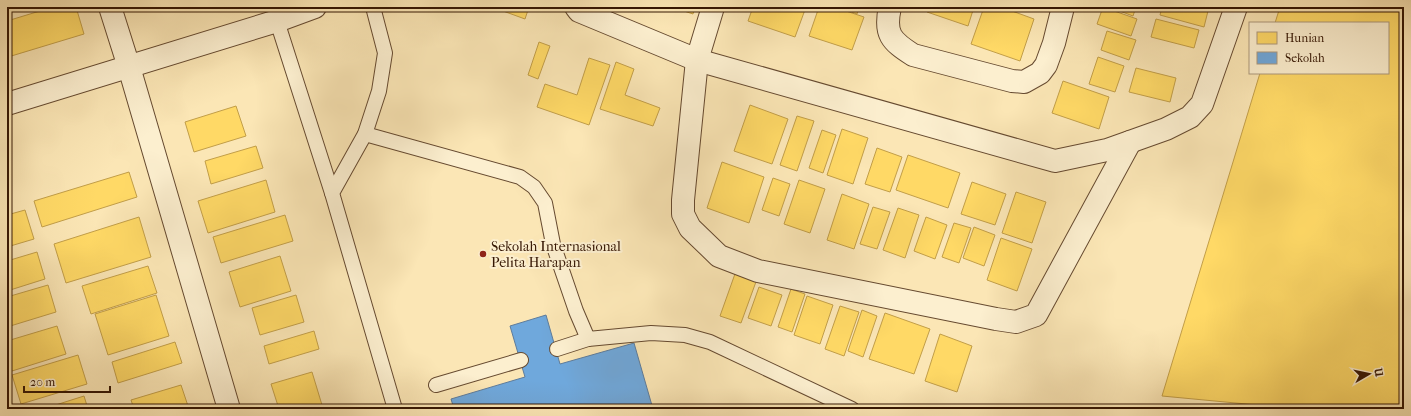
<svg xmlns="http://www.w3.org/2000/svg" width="1411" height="416" viewBox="0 0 1411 416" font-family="'IM FELL French Canon',serif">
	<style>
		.homes { fill: #ffd966; stroke: #c29e48 }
		.schools { fill: #6fa8dc; stroke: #5e7c9b }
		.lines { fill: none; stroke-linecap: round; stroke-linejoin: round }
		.lane-casing { stroke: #664a30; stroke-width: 16 }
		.street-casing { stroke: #664a30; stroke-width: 24 }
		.lane { stroke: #fcefcf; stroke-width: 14 }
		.street { stroke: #fcefcf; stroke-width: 22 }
		.poi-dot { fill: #8f2418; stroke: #fcefcf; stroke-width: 1.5 }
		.labels { text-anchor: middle; stroke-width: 4; stroke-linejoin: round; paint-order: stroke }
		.poi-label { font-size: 14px; fill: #351603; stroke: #fcefcf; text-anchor: start }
	</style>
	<rect width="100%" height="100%" fill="#fbe6b5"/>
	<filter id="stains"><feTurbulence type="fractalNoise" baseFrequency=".005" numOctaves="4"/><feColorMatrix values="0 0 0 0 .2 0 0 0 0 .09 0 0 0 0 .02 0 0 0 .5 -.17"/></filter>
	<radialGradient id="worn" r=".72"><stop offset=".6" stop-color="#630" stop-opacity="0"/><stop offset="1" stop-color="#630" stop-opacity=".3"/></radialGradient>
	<g class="homes">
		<polygon points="53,7 76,7 84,34 8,57 7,52 7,21"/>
		<polygon points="492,7 529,7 525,19"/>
		<polygon points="672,7 695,7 693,14"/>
		<polygon points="753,7 806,7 795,37 748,21"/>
		<polygon points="819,7 834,7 864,17 852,50 809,36"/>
		<polygon points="837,7 859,7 857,14"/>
		<polygon points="929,7 974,7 968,26 927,12"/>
		<polygon points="984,7 1001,7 1034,19 1020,61 971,44"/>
		<polygon points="1103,7 1137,19 1131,36 1097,24"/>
		<polygon points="1109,7 1136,7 1133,16"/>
		<polygon points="1162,7 1209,7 1204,27 1160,15"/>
		<polygon points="1280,7 1404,7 1404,409 1299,409 1162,396 1260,73 1388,73 1388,23 1275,23"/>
		<polygon points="1156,19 1199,30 1194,48 1151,37"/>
		<polygon points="1107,31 1136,40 1129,60 1101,50"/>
		<polygon points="539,42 550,46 538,79 528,75"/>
		<polygon points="1098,57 1124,66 1115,92 1089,84"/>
		<polygon points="589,58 610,65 589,125 537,107 545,84 577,95"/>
		<polygon points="616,62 634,69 625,95 660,108 653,126 600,109"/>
		<polygon points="1136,68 1176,78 1170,102 1129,92"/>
		<polygon points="1063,81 1109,97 1099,129 1052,113"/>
		<polygon points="750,105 788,119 772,164 734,151"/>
		<polygon points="236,106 246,136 194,152 185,122"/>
		<polygon points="797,116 814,121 797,171 780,165"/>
		<polygon points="842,129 868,138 853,184 827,175"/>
		<polygon points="822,130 836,135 823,173 809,168"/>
		<polygon points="256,146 263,168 211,184 205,161"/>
		<polygon points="877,148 902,157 890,192 865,184"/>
		<polygon points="908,155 960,173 948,208 896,190"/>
		<polygon points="722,162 764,177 749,223 707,208"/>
		<polygon points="129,172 137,197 42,227 34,201"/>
		<polygon points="773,178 790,184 779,216 762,210"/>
		<polygon points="266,180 275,212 208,233 198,201"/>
		<polygon points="799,180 825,189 810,233 784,224"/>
		<polygon points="972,182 1006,194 995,225 961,214"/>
		<polygon points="1016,192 1046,202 1032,243 1002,233"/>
		<polygon points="842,194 869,204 854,249 827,240"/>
		<polygon points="873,207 890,212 877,249 860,244"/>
		<polygon points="898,208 919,215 905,258 883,250"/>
		<polygon points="25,210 34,239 7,247 7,215"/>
		<polygon points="285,215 293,241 221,263 213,237"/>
		<polygon points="139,217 151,257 66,283 54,244"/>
		<polygon points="926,217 947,225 935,259 914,251"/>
		<polygon points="954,223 971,228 959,263 942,257"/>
		<polygon points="974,227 995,235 984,266 963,258"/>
		<polygon points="1001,238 1032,249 1017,291 987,280"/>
		<polygon points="37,252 45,279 7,291 7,261"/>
		<polygon points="280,256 291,291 240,307 229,272"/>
		<polygon points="148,266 157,293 91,314 82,286"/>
		<polygon points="736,271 757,279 741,323 720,316"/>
		<polygon points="48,285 56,312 7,327 7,297"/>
		<polygon points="759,287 782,295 771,326 748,318"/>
		<polygon points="791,289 805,294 792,332 778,327"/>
		<polygon points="156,295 169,336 108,355 95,314"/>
		<polygon points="296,295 304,322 260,335 252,308"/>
		<polygon points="807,296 833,305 820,344 794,335"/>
		<polygon points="840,306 859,312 844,356 825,349"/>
		<polygon points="862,310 877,316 863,357 848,351"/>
		<polygon points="885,313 930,329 914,374 869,359"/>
		<polygon points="57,326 66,354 12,371 7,355 7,341"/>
		<polygon points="314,331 319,349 269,364 264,346"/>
		<polygon points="940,334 972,346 957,392 925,381"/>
		<polygon points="175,342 182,363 118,383 112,362"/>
		<polygon points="78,355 87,384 21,404 12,375"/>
		<polygon points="312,372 322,405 309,409 279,409 271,384"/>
		<polygon points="181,385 189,409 134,409 131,400"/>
		<polygon points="84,396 88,409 43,409"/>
	</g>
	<polygon class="schools" points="546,315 560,364 634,343 653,409 454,409 451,399 525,377 510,326"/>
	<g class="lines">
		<g class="lane-casing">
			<g id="lane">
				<polyline points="373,7 385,53 379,91 365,134 332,193 395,409"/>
				<polyline points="277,21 332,193"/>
				<polyline points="365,134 520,177 534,187 545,203 553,244 576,311 588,339 651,333 685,335 710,342 852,409"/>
				<polyline points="557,349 588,339"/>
				<polyline points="436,385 521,360"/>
			</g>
		</g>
		<g class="street-casing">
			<g id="street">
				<polyline points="110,7 129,67 229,409"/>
				<polyline points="576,7 579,11 697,60 1055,161 1107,150 1166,129 1190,117 1202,104 1236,7"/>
				<polyline points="713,7 697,60 683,200 683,214 690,228 719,256 758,271 996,319 1016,322 1036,315 1130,142"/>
				<path d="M890 7C884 34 891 41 913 55L1012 81 1024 82 1040 73 1046 65 1054 43 1063 7"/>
				<polyline points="7,104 277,21 315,7"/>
			</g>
		</g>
		<use href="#lane" class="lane"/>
		<use href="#street" class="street"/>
	</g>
	<circle class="poi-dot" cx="483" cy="254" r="4"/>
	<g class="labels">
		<g class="poi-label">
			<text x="491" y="251">Sekolah Internasional<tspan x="491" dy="16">Pelita Harapan</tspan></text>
		</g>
	</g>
	<rect width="1411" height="416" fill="none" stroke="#fbe6b5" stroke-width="24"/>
	<rect x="8" y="8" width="1395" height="400" fill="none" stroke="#351603" stroke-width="2"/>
	<rect x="12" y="12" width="1387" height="392" fill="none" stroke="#351603"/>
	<rect x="1249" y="22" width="140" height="52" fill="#fcefcf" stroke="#ac987d"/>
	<rect x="1257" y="32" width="20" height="12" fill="#ffd966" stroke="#ac987d"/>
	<text x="1285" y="42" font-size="12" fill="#351603">Hunian</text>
	<rect x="1257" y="52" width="20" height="12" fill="#6fa8dc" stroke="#ac987d"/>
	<text x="1285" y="62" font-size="12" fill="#351603">Sekolah</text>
	<g transform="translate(1369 374) rotate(81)" stroke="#fcefcf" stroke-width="3" paint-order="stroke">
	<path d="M0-3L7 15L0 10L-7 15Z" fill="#351603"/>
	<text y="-6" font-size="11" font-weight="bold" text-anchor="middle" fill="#351603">U</text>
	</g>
	<path d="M24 386v6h86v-6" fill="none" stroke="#351603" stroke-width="2"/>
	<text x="30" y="386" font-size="12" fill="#351603" stroke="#fcefcf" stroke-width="3" paint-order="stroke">20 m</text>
	<rect width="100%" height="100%" filter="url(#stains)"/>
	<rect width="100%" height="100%" fill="url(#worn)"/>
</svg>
